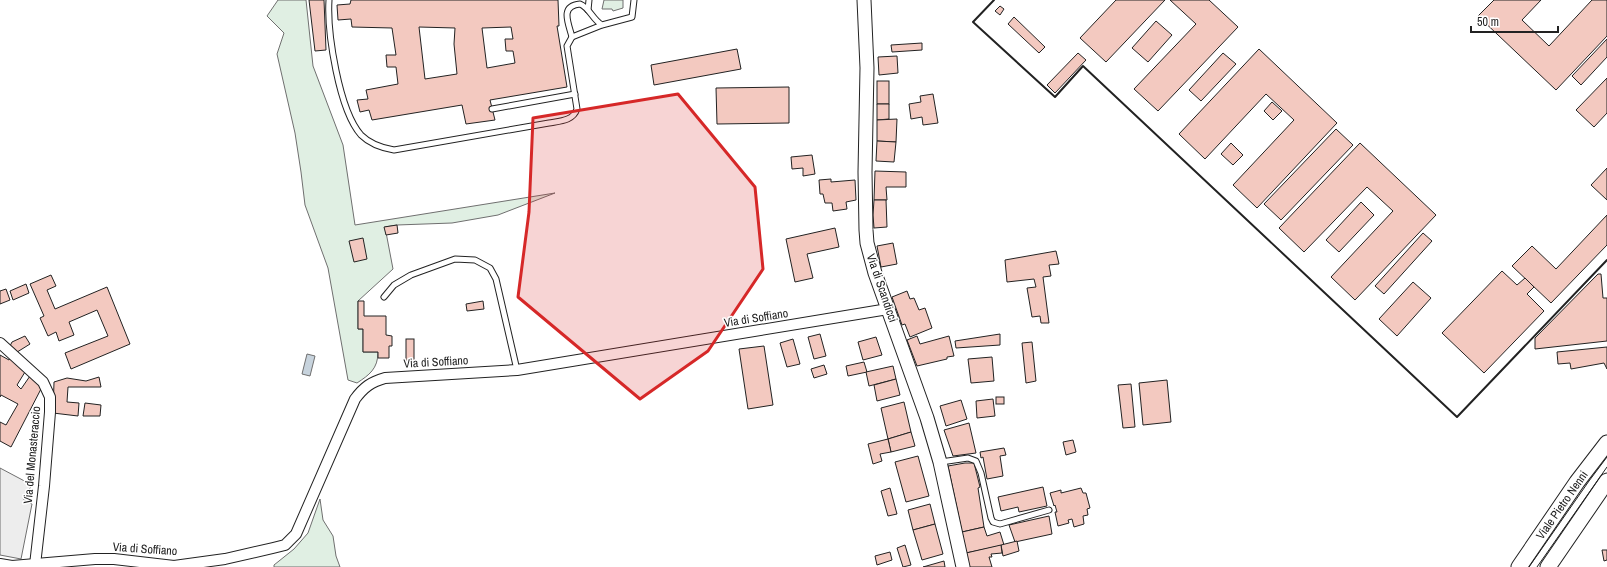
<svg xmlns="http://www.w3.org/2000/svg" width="1607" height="567" viewBox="0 0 1607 567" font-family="'Archivo Narrow',sans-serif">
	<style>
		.green { fill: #e0efe3; stroke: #6f6f6f }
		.parking { fill: #ededed; stroke: #6f6f6f }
		.water { fill: #c7d3dd; stroke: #6f6f6f }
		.building { fill: #f3c9c0; stroke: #222; fill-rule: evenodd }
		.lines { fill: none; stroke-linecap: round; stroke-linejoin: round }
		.service-casing { stroke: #222; stroke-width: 7 }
		.minor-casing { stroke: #222; stroke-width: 12 }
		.tertiary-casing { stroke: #222; stroke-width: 15 }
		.secondary-casing { stroke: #222; stroke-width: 17 }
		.service { stroke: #fff; stroke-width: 5 }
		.minor { stroke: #fff; stroke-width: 10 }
		.tertiary { stroke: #fff; stroke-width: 13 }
		.secondary { stroke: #fff; stroke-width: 15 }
		.tram { stroke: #222; stroke-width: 1 }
		.wall { stroke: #222; stroke-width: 2 }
		.marked { fill: #d62828; fill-opacity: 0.2; stroke: #d62828; stroke-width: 3; stroke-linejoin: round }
		.labels { text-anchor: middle; stroke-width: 3; stroke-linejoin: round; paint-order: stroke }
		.street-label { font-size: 12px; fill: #222; stroke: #fff }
	</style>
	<rect width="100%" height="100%" fill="#fff"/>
	<g class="green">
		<path d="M278 0H306L313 66 343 145 355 225 555 193 498 215 452 223 397 225 385 227 393 269 358 301V329H363V352H378C378 369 369 375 357 383L348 380 328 268 305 205 301 172 295 133 277 54 284 33 267 16Z"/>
		<polygon points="604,0 623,0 623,8 613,11 612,9 602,9"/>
		<polygon points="320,499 323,520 333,536 336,556 340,567 274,567 274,565 294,549 308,533"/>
	</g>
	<polygon class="parking" points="0,468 32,485 23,499 32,504 21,559 0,555"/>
	<polygon class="water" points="307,354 315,356 310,376 302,374"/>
	<g class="building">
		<polygon points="309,0 324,0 326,50 315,51"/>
		<path d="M351 0H558L559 26H557L567 87 490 100 495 120 466 124 462 105 372 120 369 110 360 112 357 100 368 99 366 90 398 84 396 67H387L386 55H396L392 28 352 27 351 19 338 20 337 5 350 4ZM419 27 455 28 454 44 457 74 425 79ZM511 27 513 39H505L506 51H513L515 63 487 68 482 28Z"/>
		<polygon points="1116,0 1165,0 1106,62 1080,38"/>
		<polygon points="1170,0 1209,0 1238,27 1158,111 1134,89 1196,24"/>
		<polygon points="1494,0 1541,0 1522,20 1549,46 1592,0 1607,0 1607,36 1556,90 1478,16"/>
		<polygon points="1000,6 1004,9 1000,15 995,11"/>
		<polygon points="1014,17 1045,47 1039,53 1008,24"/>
		<polygon points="1156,21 1172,35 1148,62 1132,48"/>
		<polygon points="1607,39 1607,57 1581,85 1572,76"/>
		<polygon points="922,43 922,50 892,52 891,45"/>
		<polygon points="737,49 741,69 654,85 651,65"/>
		<polygon points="1259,49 1337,123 1257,208 1233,185 1294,120 1266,94 1205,159 1179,134"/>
		<polygon points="1078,53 1086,60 1055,93 1047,85"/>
		<polygon points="1223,53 1236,64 1201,101 1189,90"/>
		<polygon points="897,56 898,73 879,75 878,57"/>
		<polygon points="1607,78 1607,113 1594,127 1576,110"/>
		<rect x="877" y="81" width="12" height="23"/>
		<polygon points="789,87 789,123 717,124 716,88"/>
		<polygon points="933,94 938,123 923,125 922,117 911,119 909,104 921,102 920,96"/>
		<polygon points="1272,102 1282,111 1273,120 1264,111"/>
		<polygon points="877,104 889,104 889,119 877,120"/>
		<polygon points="897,119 896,142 877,141 877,120"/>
		<polygon points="1336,129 1353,145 1281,220 1264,204"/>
		<polygon points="877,141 896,142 894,162 876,161"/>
		<polygon points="1231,143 1243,155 1233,165 1221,154"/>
		<polygon points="1360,143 1436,215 1355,300 1331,277 1393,211 1367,187 1304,252 1279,228"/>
		<polygon points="812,155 815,174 803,176 803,168 792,169 791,157"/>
		<polygon points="1607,168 1607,200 1591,185"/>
		<polygon points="875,171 906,172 906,187 886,187 887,200 874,200"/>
		<polygon points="831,179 831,182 855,180 856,200 846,202 847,209 833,211 832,203 825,203 823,194 820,194 819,180"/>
		<polygon points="874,200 886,200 887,227 874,228 873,215"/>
		<polygon points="1361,202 1374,215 1339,252 1326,240"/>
		<polygon points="1607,215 1607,245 1551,303 1512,266 1532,246 1556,269"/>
		<polygon points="397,225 398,233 386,235 384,227"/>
		<polygon points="835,228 839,247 807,254 813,278 795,282 786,239"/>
		<polygon points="1423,233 1432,241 1384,294 1375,286"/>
		<polygon points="363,238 367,259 354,262 349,241"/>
		<polygon points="893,243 897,264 881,267 877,246"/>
		<polygon points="1056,251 1059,264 1049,265 1051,276 1043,277 1049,323 1041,323 1040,316 1032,317 1027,288 1036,287 1034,279 1007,282 1005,260"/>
		<polygon points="1502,271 1517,285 1525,278 1534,287 1527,294 1544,311 1484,373 1442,333"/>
		<polygon points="1598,274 1601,274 1603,298 1607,298 1607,341 1535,349 1535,338"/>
		<polygon points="51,275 56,286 47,290 55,309 107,287 130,344 71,369 65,353 108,336 97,310 69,322 74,335 59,341 56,332 48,336 40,318 44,316 30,284"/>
		<polygon points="1413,282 1431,298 1397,336 1379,319"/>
		<polygon points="26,284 29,293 13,300 10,291"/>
		<polygon points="6,289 10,300 0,304 0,291"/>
		<polygon points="907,291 910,299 914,298 919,310 925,308 932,328 910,337 905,324 902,325 892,297"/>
		<polygon points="358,301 364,301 364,316 386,316 386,335 392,336 392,346 389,346 389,358 378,358 378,352 363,352 363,329 358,329"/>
		<polygon points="483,301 484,309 467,311 466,304"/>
		<polygon points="820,334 826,356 814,359 808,337"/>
		<polygon points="1000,334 1000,345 956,348 955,341"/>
		<polygon points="25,336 30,344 14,354 9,348 12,342"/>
		<polygon points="917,336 920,344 949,336 954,356 947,357 947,359 917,366 907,340"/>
		<polygon points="876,337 882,355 863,360 858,342"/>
		<rect x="406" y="339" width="8" height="23"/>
		<polygon points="793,339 800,364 787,367 780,343"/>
		<polygon points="1032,342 1036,381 1026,383 1022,343"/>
		<polygon points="764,346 773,405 748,409 739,349"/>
		<polygon points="1607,347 1607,369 1604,363 1571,369 1570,363 1558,364 1557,352"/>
		<polygon points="0,355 9,360 11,357 25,372 17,385 21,389 30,376 42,387 11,447 0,441 0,422 6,425 18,404 1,395 0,397"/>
		<polygon points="992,357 994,381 971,383 968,359"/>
		<polygon points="864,362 867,372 848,376 846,366"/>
		<polygon points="824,365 827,374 814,378 811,369"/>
		<polygon points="893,366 896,379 869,386 866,372"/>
		<polygon points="99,377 101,387 68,387 67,402 79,403 78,416 53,413 54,382 67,378 86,381"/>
		<polygon points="896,379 900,395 877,401 874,385"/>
		<polygon points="1167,380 1171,422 1143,425 1139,383"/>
		<polygon points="1131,384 1135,427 1123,428 1118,385"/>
		<rect x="996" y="397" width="8" height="7"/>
		<polygon points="993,399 995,416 977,418 976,401"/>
		<polygon points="961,400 967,419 946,426 940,406"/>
		<polygon points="904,402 911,432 888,439 881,408"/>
		<polygon points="85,403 101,405 100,416 83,416"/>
		<polygon points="969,423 976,453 953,456 944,430"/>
		<polygon points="911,432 915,446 891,452 888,439"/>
		<polygon points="888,439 891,452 880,454 882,461 873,464 868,444"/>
		<polygon points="1073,440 1076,452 1066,455 1063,442"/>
		<polygon points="1004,448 1006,455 1000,456 1003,476 987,479 983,457 981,458 980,452"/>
		<polygon points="918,456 929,496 906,502 895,462"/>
		<polygon points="965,463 974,463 980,487 978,488 984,527 962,532 948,466"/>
		<polygon points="1043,487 1047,506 1019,512 1018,507 1001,511 998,497"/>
		<polygon points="890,488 897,514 888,516 881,491"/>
		<polygon points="1081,488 1083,493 1086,493 1090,508 1087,509 1088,515 1083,516 1084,524 1074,527 1072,519 1068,520 1069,523 1058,526 1055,512 1057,512 1055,505 1054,506 1050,493 1061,490 1061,493"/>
		<polygon points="930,504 935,524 913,530 908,510"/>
		<polygon points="1049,516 1052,534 1015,542 1009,525"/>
		<polygon points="935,524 943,554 922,560 913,530"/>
		<polygon points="984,527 987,536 1000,532 1004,545 966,553 962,532"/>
		<polygon points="1017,541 1019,551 1003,556 1001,545"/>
		<polygon points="905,545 911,565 903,567 897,548"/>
		<polygon points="1001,545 1002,553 991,554 992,557 989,557 992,567 969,567 966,553"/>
		<polygon points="1602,550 1607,550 1607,560 1604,561"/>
		<polygon points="890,552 892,560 877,565 875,556"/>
		<polygon points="944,561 945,567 923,567"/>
	</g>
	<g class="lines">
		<g class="service-casing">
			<g id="service">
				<path d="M329 0C327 33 339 110 361 135 370 144 382 148 394 150L549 123C560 121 573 121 577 109L567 46 572 37"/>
				<polyline points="588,10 589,0"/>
				<path d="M602 25C592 19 590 8 580 4 559 6 569 24 572 37L602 25 632 17 634 0"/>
				<polyline points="492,109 575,94"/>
				<polyline points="384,297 394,285 411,275 455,259 475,260 490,268 496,279 517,370"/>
				<polyline points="941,462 968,458 976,461 981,473 991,518 993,522 1000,524 1049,510"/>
			</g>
		</g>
		<g class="minor-casing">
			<g id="minor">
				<polyline points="0,343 43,382 50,397 50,412 44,486 35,565"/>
				<path d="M0 564 12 566 95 559H114L174 566 225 559 273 548 285 545 296 534 355 399C364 387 371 382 385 378L517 370 888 309"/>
			</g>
		</g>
		<g class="tertiary-casing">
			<polyline id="tertiary" points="864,0 867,68 865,172 866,230 867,243 875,273 927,418 940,462 963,567"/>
		</g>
		<g class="secondary-casing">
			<g id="secondary">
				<polyline points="1519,567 1577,482 1607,443"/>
				<polyline points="1548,567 1607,481"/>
			</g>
		</g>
		<use href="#service" class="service"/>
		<use href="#minor" class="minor"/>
		<use href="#tertiary" class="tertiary"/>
		<use href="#secondary" class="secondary"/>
		<g class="tram">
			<polyline points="1529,567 1589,481 1607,457"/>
			<polyline points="1537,567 1607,467"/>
		</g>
		<polyline class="wall" points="994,0 973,22 1055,97 1083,66 1457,417 1607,260"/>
	</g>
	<path class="marked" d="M678 94 755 187 763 269 708 351 640 399 518 297 529 212 533 118Z"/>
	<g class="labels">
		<g class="street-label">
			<text transform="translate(882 288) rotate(71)" y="4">Via di Scandicci</text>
			<text transform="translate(756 318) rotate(-9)" y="4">Via di Soffiano</text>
			<text transform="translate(436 362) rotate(-3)" y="4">Via di Soffiano</text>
			<text transform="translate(32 455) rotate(-85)" y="4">Via del Monasteraccio</text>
			<text transform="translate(1562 505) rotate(-55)" y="4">Viale Pietro Nenni</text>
			<text transform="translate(145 549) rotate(4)" y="4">Via di Soffiano</text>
		</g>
	</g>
	<path d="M1471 26v6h87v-6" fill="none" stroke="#222222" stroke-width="2"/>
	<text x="1477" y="26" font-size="12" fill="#222222" stroke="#ffffff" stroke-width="3" paint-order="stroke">50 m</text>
</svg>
